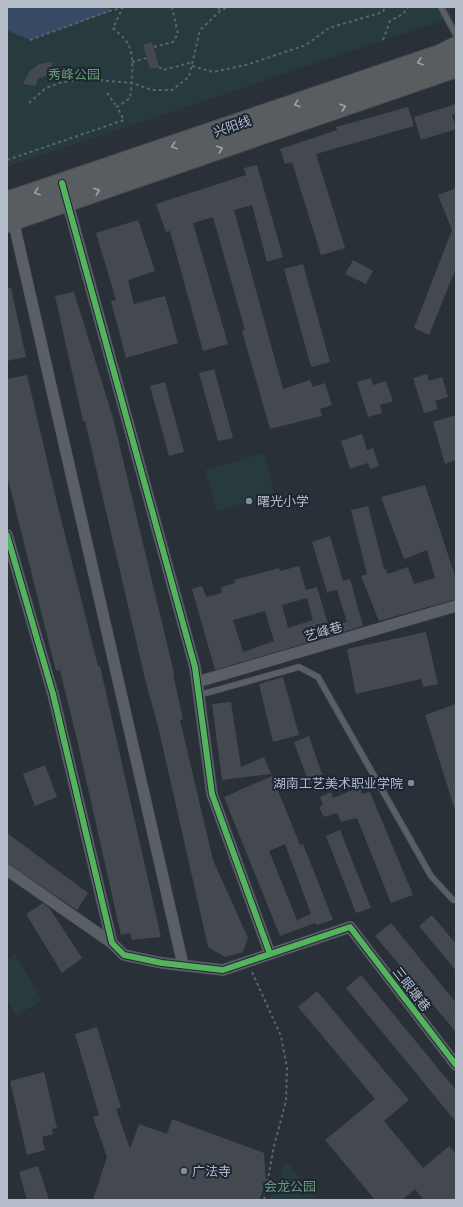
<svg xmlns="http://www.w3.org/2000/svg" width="463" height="1207" viewBox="0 0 463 1207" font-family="Barlow,'Noto Sans SC',sans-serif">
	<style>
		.green { fill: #273a3e }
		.water { fill: #384963 }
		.building { fill: #444950; fill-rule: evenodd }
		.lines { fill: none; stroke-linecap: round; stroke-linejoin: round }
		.lane-casing { stroke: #484c53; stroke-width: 7 }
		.street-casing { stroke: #484c53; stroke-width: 12 }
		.highway-casing { stroke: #474c53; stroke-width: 22 }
		.path { stroke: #5d636a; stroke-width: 2; stroke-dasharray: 3 3; stroke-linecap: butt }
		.lane { stroke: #5a5e66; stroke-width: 5.5 }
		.street { stroke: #5a5e66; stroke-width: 11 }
		.highway { stroke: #5a5d60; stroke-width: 20 }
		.cycleway-casing { stroke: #1d2633; stroke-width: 8 }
		.cycleway { stroke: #56b35d; stroke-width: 6 }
		.oneway { stroke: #9ea4af }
		.poi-dot { fill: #848b96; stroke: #1d2633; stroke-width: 1.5 }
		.labels { text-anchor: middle; stroke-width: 4; stroke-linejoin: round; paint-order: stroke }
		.park-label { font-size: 13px; fill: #6b9a76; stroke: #1d2633 }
		.street-label { font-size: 13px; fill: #b4bcc9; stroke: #1d2633 }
		.poi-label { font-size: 13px; fill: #b4bcc9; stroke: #1d2633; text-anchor: start }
	</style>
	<rect width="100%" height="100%" fill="#2a3038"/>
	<g class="green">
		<polygon points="7,7 449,7 454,17 7,167"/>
		<polygon points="264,453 274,494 217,511 205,470"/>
		<polygon points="15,954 42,1000 16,1016 7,1000 7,959"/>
		<polygon points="286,1161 319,1200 270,1200"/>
	</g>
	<polygon class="water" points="7,7 109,7 109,12 30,40 7,30"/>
	<g class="building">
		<polygon points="152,42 159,67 150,69 143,45"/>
		<polygon points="52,62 51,74 38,79 35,86 23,84 30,71 39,64"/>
		<polygon points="456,104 456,114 452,115 456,129 421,140 414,117"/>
		<polygon points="408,107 414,126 316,154 345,248 321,255 292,162 285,164 280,149 337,130 336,127"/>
		<polygon points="257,165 283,257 267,262 252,205 234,210 283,389 310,380 313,387 325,383 332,405 320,409 322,416 270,429 242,331 245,330 213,217 193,223 228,344 203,351 170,231 166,232 156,204 246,175 244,168"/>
		<polygon points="456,188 456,268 429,335 414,328 452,230 438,195"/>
		<polygon points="138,220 155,271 128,280 134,304 165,296 178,343 126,358 111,301 116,300 96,233"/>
		<polygon points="353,260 373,271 366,284 345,274"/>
		<polygon points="303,264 330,362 311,367 284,269"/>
		<polygon points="7,288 11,288 26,357 7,361"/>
		<polygon points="74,292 113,418 174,673 173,674 183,719 180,720 213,860 248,938 243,952 225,957 208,947 158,726 146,683 85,421 83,421 55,296"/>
		<polygon points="214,369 233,438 218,441 199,373"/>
		<polygon points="427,374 429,381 442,377 448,397 435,401 438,409 424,413 413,378"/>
		<polygon points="27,375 58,507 98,666 100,666 161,937 132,940 130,933 121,935 78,744 60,670 56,671 7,475 7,379"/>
		<polygon points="371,378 373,385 386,381 393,401 380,405 382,413 368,417 357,382"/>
		<polygon points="165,382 184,452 169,456 150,386"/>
		<polygon points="456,415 456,460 445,464 433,422"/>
		<polygon points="362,434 367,450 373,448 379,466 370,469 368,463 350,469 341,441"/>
		<polygon points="425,485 456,579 456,599 379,621 361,576 367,574 351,510 368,506 384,569 386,569 388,574 408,567 414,584 435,578 427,550 404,559 381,497"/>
		<path d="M330 536 343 581 350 579 363 626 215 670 192 589 202 586 206 597 222 593 221 587 235 583 234 580 279 568 280 571 299 566 306 590 317 587 329 627 347 622 337 590 327 592 312 542ZM307 598 313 620 288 628 282 605ZM265 611 274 641 243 652 233 620Z"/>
		<polygon points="426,632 438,684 423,687 421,679 356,694 347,649"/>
		<polygon points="283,677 299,735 273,742 259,684"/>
		<polygon points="231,702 241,767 264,757 271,774 222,780 212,704"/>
		<polygon points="456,704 456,807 454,807 425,715"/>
		<polygon points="309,736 323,777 309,783 294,742"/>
		<polygon points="45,765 57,797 35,806 23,774"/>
		<path d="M272 776 300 845 303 844 333 920 316 925 315 923 280 936 224 797ZM285 844 311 914 297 920 269 851Z"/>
		<polygon points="360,787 362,794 370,792 413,895 391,903 357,818 341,822 337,813 324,817 319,807 323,805 320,797 331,792 333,798"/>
		<polygon points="340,830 371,908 356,913 326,836"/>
		<polygon points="7,833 88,893 77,910 7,863"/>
		<polygon points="43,903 50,909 82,958 62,973 26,914"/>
		<polygon points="432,915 456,944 456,971 419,926"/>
		<polygon points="391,923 456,1003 456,1032 375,936"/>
		<polygon points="361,975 456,1090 456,1122 346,988"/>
		<polygon points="317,991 409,1100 384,1121 423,1168 449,1146 456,1154 456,1200 424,1200 415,1189 402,1200 375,1200 325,1140 375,1099 298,1007"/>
		<polygon points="97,1027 121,1108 116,1109 130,1149 139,1124 167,1134 172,1119 264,1153 266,1183 259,1200 93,1200 107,1157 93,1117 99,1115 75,1034"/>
		<polygon points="44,1072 57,1128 52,1129 53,1134 42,1137 45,1150 27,1155 10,1081"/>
		<polygon points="38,1166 49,1200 27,1200 19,1172"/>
	</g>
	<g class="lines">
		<g class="lane-casing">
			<g id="lane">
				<polyline points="441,7 456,35"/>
				<polyline points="199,695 299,667 318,677 431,876 453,900 456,900"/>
			</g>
		</g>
		<g class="street-casing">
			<g id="street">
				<polyline points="66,197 195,667 212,794 270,954"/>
				<polyline points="12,215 183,965"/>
				<polyline points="7,535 53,694 112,943 124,955 162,963 223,970 350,927 456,1065"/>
				<polyline points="197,682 456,606"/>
				<polyline points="7,870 112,943"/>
			</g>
		</g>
		<g class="highway-casing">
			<g id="highway">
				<polyline points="7,202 440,55 456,47"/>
				<polyline points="7,222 456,67"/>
			</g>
		</g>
		<g class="path">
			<polyline points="218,7 220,11"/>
			<polyline points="30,40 109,11 126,7"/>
			<polyline points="383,40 390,21 403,14 408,7"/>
			<polyline points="154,47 173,42 178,34 172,7"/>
			<polyline points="132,62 147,58"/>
			<polyline points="192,66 213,72 246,65 306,45 329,28 383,12 385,7"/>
			<polyline points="159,67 163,70 193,62"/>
			<polyline points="107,93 117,107"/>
			<polyline points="29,103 46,88 62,82 88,79 132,83 152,90 172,90 189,77 200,30 220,11 228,7"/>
			<path d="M7 160 124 120 117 107 130 98C132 85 135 56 128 44 125 38 118 33 113 28L123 7"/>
			<polyline points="252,972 281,1036 287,1068 286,1101 274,1146 264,1200"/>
		</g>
		<use href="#lane" class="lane"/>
		<use href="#street" class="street"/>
		<use href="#highway" class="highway"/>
		<g class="cycleway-casing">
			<g id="cycleway">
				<polyline points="62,183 195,667 212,794 270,954"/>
				<polyline points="7,535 53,694 112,943 124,955 162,963 223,970 350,927 456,1065"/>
			</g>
		</g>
		<use href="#cycleway" class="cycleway"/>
	</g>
	<defs><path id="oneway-chevron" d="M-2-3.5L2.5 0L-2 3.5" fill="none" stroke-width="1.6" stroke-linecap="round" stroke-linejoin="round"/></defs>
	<g class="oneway">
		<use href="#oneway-chevron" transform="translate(420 62) rotate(161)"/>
		<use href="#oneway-chevron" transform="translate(297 104) rotate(161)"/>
		<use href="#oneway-chevron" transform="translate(343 107) rotate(-19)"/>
		<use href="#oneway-chevron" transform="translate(174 146) rotate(161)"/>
		<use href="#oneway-chevron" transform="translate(220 149) rotate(-19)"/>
		<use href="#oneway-chevron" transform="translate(97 191) rotate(-19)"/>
		<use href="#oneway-chevron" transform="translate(37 192) rotate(161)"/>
	</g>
	<g class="poi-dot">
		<circle cx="249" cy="501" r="4"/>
		<circle cx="411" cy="783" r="4"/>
		<circle cx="184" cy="1171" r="4"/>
	</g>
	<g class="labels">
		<g class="park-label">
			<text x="74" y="79">秀峰公园</text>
			<text x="290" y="1191">会龙公园</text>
		</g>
		<g class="street-label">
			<text transform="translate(232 126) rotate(-19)" y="5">兴阳线</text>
			<text transform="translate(323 631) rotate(-16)" y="5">艺峰巷</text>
			<text transform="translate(412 989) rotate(52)" y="5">三眼塘巷</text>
		</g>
		<g class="poi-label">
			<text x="257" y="506">曙光小学</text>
			<text x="403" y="788" text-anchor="end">湖南工艺美术职业学院</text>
			<text x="192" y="1176">广法寺</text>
		</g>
	</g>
	<rect width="463" height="1207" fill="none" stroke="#b4bcc9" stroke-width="16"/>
</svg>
